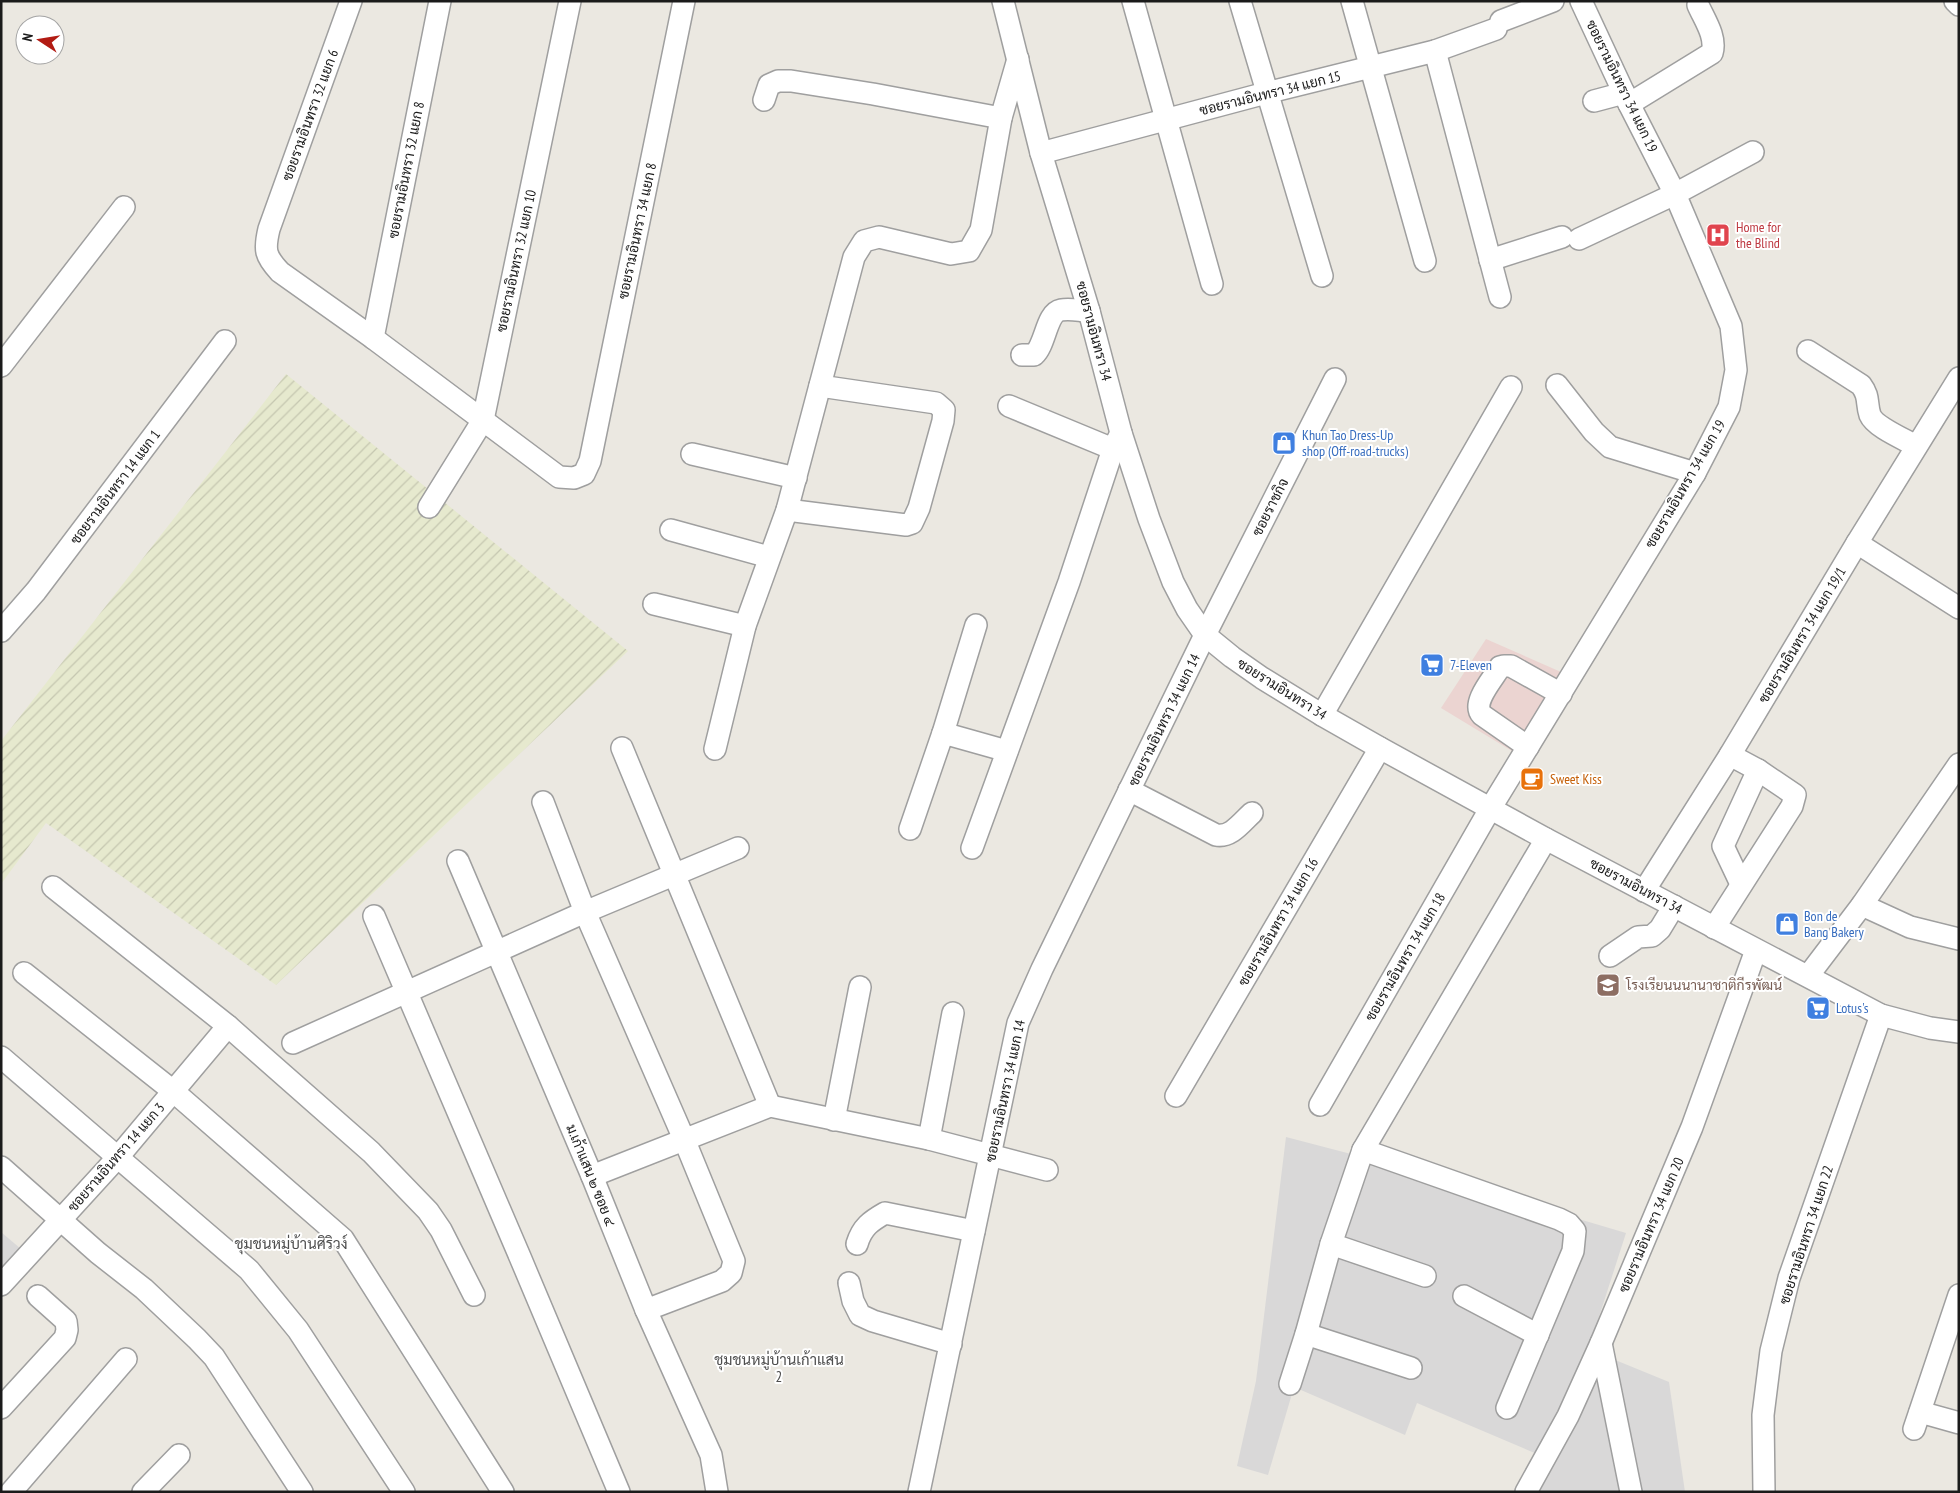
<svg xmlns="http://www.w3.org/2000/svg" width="1960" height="1493" viewBox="0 0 1960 1493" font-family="'PT Sans Narrow',Sarabun,sans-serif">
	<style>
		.residential { fill: #d9d8d8 }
		.commercial { fill: #ebd4d1 }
		.farmland { fill: url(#farmland-furrows) }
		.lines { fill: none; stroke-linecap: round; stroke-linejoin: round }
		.minor-casing { stroke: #9f9f9f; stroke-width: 24 }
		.minor { stroke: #fff; stroke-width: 21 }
		.labels { text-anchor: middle; stroke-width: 4; stroke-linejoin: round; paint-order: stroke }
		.street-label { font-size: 14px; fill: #1b1b1b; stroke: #fff }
		.health-label { font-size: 14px; fill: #be3a42; stroke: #fff; text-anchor: start }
		.shop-label { font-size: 14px; fill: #366cbe; stroke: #fff; text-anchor: start }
		.food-label { font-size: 14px; fill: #c56008; stroke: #fff; text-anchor: start }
		.education-label { font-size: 14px; fill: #785e54; stroke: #fff; text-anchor: start }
		.neighbourhood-label { font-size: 15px; fill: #4e4e4e; stroke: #fff }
	</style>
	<defs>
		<pattern id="farmland-furrows" width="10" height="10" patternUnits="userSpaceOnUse" patternTransform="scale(1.25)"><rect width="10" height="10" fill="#e6e9ce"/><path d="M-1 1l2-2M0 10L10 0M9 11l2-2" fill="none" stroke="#c5c7b0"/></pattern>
	</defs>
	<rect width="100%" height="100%" fill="#ebe8e1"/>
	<g class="residential">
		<polygon points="1524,854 1540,865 1375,1154 1454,1182 1626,1233 1587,1354 1537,1454 1417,1403 1405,1435 1294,1387 1268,1475 1237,1466 1256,1381 1286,1137 1351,1154"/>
		<polygon points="1,1232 21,1249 1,1270"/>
		<polygon points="1603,1355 1669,1382 1685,1492 1535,1492"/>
	</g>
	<polygon class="commercial" points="1486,639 1561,672 1512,751 1441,708"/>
	<polygon class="farmland" points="286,374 628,651 276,985 46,823 1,884 1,741"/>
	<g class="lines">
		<g class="minor-casing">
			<g id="minor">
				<path d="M351 1 269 229C264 250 265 256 280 272L373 338 559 477 574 478 584 474 590 461 684 1"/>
				<polyline points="1003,1 1041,153 1089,311 1121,433 1149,519 1173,582 1187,609 1205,635 1232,657 1262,678 1322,715 1380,748 1546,839 1881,1015 1930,1028 1959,1032"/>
				<polyline points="1133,1 1212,284"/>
				<polyline points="1240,1 1322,276"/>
				<polyline points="1352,1 1425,261"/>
				<polyline points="1955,1 1959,5"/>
				<polyline points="1501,21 1553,1"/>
				<polyline points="1435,51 1500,297"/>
				<polyline points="764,100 769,85 778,81 791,81 873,94 1001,118"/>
				<polyline points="1594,101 1624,93"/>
				<path d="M1629 104 1712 53C1717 37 1704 19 1698 5"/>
				<polyline points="1041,153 1266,93 1435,51 1496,29"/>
				<polyline points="1579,239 1675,194 1753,152"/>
				<polyline points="1490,260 1562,237"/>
				<polyline points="373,338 440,1"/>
				<path d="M1808 351 1861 385C1870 397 1866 403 1870 415 1875 427 1904 439 1916 446"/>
				<path d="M1022 355H1034C1046 344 1046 313 1061 310 1070 308 1081 311 1089 311"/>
				<polyline points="1,366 124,207"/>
				<polyline points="1557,385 1594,432 1610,447 1695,473"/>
				<polyline points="1009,406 1113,449"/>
				<polyline points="692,454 796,478"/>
				<polyline points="429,507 483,420 570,1"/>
				<polyline points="787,510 906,525 912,523 919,508 943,421 944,410 936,403 820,386"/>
				<polyline points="671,530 769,557"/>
				<polyline points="1857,543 1959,608"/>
				<polyline points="654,604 745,626"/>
				<polyline points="1,631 36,591 225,341"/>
				<polyline points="1322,715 1511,387"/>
				<polyline points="943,733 1007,751"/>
				<path d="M1528 747 1482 715C1471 703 1493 679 1500 667L1504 666H1511L1561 694"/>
				<polyline points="622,748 770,1106"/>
				<polyline points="715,749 745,626 787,510 854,257 864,241 879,237 951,254 969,251 981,230 1001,118 1018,59"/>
				<path d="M1129 790 1216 835C1231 838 1242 822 1252 813"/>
				<polyline points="543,802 585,912 684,1139 734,1261 731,1273 722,1281 646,1310"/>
				<polyline points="910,829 943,733 976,625"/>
				<polyline points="972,848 1069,582 1113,449 1121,433"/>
				<polyline points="458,861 592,1176 646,1310 711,1455 717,1492"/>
				<polyline points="1741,884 1723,846 1758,770"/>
				<polyline points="53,887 228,1026 371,1152 428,1211 441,1230 474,1295"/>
				<polyline points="1644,891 1730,755 1857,543 1959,378"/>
				<polyline points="1862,905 1910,927 1959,939"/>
				<polyline points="374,916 520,1257 619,1492"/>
				<polyline points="1714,928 1792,806 1795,795 1758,770 1730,755"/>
				<polyline points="1610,956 1638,937 1652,936 1660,929 1674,906"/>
				<polyline points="24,973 173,1091 343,1239 503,1492"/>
				<polyline points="1808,976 1862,905 1959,764"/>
				<polyline points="293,1043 585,912 738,848"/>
				<polyline points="1,1057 249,1270 298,1330 404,1492"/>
				<polyline points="1176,1096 1380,748"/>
				<polyline points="1320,1105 1490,809 1695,473 1729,407 1736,370 1731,326 1675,194 1629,104 1581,1"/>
				<polyline points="834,1120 860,987"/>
				<polyline points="929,1139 953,1013"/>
				<polyline points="1363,1150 1559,1219 1569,1224 1575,1231 1573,1251 1507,1408"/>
				<polyline points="1,1167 98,1253 144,1289 197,1339 214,1357 302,1492"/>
				<polyline points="592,1176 770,1106 929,1139 1047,1170"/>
				<path d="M857 1244C862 1227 871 1221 885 1213L974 1231"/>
				<polyline points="1331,1244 1425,1276"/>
				<polyline points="849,1283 853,1301 860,1315 873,1321 951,1344"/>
				<polyline points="1,1285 118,1157 228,1026"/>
				<polyline points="1464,1296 1538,1335"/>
				<polyline points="1306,1334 1411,1368"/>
				<polyline points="1601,1343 1631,1492"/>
				<polyline points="1290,1384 1306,1334 1331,1244 1363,1150 1546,839"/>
				<polyline points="1,1408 65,1338 67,1330 66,1321 38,1296"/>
				<polyline points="1920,1412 1959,1423"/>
				<polyline points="1914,1429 1959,1295"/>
				<polyline points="11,1492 126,1359"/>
				<polyline points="143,1492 179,1455"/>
				<polyline points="919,1492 1018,1023 1042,969 1205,635 1335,379"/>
				<polyline points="1526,1492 1568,1416 1601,1343 1692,1127 1756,950"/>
				<polyline points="1764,1492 1763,1415 1771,1351 1789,1278 1881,1015"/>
			</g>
		</g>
		<use href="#minor" class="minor"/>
	</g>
	<defs>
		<g id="hospital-square" transform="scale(1.25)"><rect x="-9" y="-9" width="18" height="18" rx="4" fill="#e0444e" stroke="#fff"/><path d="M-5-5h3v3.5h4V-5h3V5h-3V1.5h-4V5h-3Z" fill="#fff"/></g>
		<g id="shop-square" transform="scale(1.25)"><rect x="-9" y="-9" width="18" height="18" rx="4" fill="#3f7fe0" stroke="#fff"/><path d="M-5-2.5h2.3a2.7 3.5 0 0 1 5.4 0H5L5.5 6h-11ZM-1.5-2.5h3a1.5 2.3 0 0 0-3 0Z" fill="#fff"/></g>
		<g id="supermarket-square" transform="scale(1.25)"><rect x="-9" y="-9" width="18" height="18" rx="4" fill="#3f7fe0" stroke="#fff"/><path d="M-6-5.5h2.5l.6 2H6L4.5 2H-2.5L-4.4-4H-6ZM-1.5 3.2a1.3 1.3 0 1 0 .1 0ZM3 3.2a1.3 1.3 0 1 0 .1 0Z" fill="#fff"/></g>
		<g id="cafe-square" transform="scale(1.25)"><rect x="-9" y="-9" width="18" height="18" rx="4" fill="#e8710a" stroke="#fff"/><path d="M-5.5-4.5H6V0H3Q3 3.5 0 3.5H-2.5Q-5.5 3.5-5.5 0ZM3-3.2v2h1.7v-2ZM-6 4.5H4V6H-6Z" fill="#fff"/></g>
		<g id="school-square" transform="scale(1.25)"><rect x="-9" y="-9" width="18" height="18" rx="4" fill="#8d6e63" stroke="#fff"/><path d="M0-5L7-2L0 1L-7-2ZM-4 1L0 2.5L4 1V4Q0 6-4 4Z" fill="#fff"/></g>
	</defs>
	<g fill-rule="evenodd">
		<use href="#hospital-square" x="1718" y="235"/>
		<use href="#shop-square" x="1284" y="443"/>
		<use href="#supermarket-square" x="1432" y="665"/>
		<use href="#cafe-square" x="1532" y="779"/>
		<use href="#shop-square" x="1787" y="924"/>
		<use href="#school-square" x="1608" y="985"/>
		<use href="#supermarket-square" x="1818" y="1008"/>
	</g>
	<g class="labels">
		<g class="street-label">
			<text transform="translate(1622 86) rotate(64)" y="5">ซอยรามอินทรา 34 แยก 19</text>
			<text transform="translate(1270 93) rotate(-14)" y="5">ซอยรามอินทรา 34 แยก 15</text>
			<text transform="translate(310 115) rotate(-70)" y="5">ซอยรามอินทรา 32 แยก 6</text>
			<text transform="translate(406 170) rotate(-79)" y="5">ซอยรามอินทรา 32 แยก 8</text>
			<text transform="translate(637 231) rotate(-78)" y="5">ซอยรามอินทรา 34 แยก 8</text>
			<text transform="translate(516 261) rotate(-78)" y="5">ซอยรามอินทรา 32 แยก 10</text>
			<text transform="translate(1094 331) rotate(75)" y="5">ซอยรามอินทรา 34</text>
			<text transform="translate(1685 484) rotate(-60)" y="5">ซอยรามอินทรา 34 แยก 19</text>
			<text transform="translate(115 487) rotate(-53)" y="5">ซอยรามอินทรา 14 แยก 1</text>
			<text transform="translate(1270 507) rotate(-63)" y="5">ซอยราชกิจ</text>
			<text transform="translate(1802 635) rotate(-59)" y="5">ซอยรามอินทรา 34 แยก 19/1</text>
			<text transform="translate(1282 689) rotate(32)" y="5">ซอยรามอินทรา 34</text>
			<text transform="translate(1164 720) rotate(-64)" y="5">ซอยรามอินทรา 34 แยก 14</text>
			<text transform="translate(1636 886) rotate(28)" y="5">ซอยรามอินทรา 34</text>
			<text transform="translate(1278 922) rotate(-60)" y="5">ซอยรามอินทรา 34 แยก 16</text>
			<text transform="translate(1405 957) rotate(-60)" y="5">ซอยรามอินทรา 34 แยก 18</text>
			<text transform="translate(1005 1091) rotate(-78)" y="5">ซอยรามอินทรา 34 แยก 14</text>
			<text transform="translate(116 1157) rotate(-49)" y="5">ซอยรามอินทรา 14 แยก 3</text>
			<text transform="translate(591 1175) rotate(68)" y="5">ม.เก้าแสน ๒ ซอย ๔</text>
			<text transform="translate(1651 1225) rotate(-67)" y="5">ซอยรามอินทรา 34 แยก 20</text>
			<text transform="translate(1806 1235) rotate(-72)" y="5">ซอยรามอินทรา 34 แยก 22</text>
		</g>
		<g class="health-label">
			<text x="1736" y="232">Home for<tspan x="1736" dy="16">the Blind</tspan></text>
		</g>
		<g class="shop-label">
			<text x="1302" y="440">Khun Tao Dress-Up<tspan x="1302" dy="16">shop (Off-road-trucks)</tspan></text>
			<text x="1450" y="670">7-Eleven</text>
			<text x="1804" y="921">Bon de<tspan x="1804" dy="16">Bang Bakery</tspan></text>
			<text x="1836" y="1013">Lotus's</text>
		</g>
		<g class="food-label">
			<text x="1550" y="784">Sweet Kiss</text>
		</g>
		<g class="education-label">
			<text x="1626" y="990">โรงเรียนนนานาชาติกีรพัฒน์</text>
		</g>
		<g class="neighbourhood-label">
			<text x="291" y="1249">ชุมชนหมู่บ้านศิริวง์</text>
			<text x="779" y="1365">ชุมชนหมู่บ้านเก้าแสน<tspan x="779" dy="17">2</tspan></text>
		</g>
	</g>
	<rect width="1960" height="1493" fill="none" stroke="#1b1b1b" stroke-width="5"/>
	<g transform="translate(40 40) rotate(282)"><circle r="24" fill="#ffffff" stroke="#a4a4a4"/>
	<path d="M0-4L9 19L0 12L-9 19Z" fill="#b21b13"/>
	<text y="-8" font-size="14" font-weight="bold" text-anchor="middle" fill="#1b1b1b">N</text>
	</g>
</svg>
